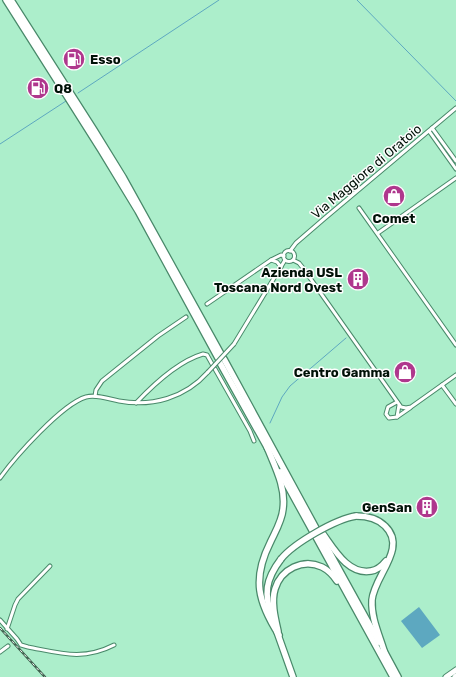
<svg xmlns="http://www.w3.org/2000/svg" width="456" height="677" viewBox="0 0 456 677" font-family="Rubik,sans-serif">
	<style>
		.water { fill: #5da8c0 }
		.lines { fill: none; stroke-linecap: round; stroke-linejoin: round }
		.stream { stroke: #5da8c0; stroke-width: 1 }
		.street-casing { stroke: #49896a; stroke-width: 5 }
		.primary-casing { stroke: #49896a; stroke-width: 7 }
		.highway-casing { stroke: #49896a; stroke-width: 8 }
		.street { stroke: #fff; stroke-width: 3 }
		.primary { stroke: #fff; stroke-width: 5 }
		.highway { stroke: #fff; stroke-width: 5.5 }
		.rail-casing { stroke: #3f624f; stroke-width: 2.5 }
		.rail { stroke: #fdfdfd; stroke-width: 1; stroke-dasharray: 3; stroke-linecap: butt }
		.street-bridge-casing { stroke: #49896a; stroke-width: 5; stroke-linecap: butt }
		.highway-bridge-casing { stroke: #49896a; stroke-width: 8; stroke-linecap: butt }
		.street-bridge { stroke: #fff; stroke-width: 3 }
		.highway-bridge { stroke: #fff; stroke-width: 5.5 }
		.labels { text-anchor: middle; stroke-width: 3; stroke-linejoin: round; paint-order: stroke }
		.poi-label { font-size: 13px; font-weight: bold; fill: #001107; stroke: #fdfdfd; text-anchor: end }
		.street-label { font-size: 13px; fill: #001107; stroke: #fdfdfd }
	</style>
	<rect width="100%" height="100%" fill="#aceecb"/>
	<polygon class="water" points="419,607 440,635 422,648 401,621"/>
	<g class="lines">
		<g class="stream">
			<polyline points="357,0 456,101"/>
			<polyline points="78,93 219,0"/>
			<polyline points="0,144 66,101"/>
			<polyline points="270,423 282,397 290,386 346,338"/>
		</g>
		<g class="street-casing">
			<g id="street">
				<polyline points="432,128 456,161"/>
				<polyline points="429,131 456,169"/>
				<polyline points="359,208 456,345"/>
				<polyline points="378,233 456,178"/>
				<circle cx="289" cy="256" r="5.5"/>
				<polyline points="290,251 296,243 325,218 456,108"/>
				<polyline points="271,260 277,262 281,267"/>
				<polyline points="293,260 299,263 303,268 401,407 406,408 411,407 456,375"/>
				<polyline points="207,304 271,260 281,255 284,256"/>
				<polyline points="234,344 285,260"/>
				<polyline points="215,369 250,431 254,441"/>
				<polyline points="442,385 456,404"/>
				<polyline points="95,396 96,390 102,381 158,336 186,317"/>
				<polyline points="397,402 388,407 386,414 389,418 397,417 410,408"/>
				<path d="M136 403C153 385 179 361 203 354L207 355 212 364"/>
				<polyline points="397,417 399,405"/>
				<path d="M0 478C15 457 62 404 86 397 96 394 109 399 119 401 152 407 185 398 208 372"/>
				<path d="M0 620 17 639 21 645 28 647C60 653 83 661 114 645"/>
				<polyline points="7,629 15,605 18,599 50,566"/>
				<polyline points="0,652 8,646"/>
			</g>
		</g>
		<g class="primary-casing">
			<g id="primary">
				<polyline points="446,677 456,670"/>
				<polyline points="455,677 456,676"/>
			</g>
		</g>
		<g class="highway-casing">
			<g id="highway">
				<polyline points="6,0 101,150 138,211 218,358"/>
				<polyline points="11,0 94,130 123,177 221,354"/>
				<polyline points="224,359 317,530"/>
				<polyline points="220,363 268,449"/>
				<path d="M267 447C275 467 286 487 283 509 282 521 275 532 270 543 252 579 258 602 279 635"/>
				<polyline points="280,472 313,532"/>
				<path d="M356 516C367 516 377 518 385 526 408 548 374 576 372 600 371 619 380 636 385 654"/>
				<path d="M323 534C334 549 348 575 371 571 378 570 382 566 386 561"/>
				<polyline points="320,535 379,642"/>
				<polyline points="316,537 393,677"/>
				<path d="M272 618C264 594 265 580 281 559"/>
				<path d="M278 631C275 618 271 602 275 589 281 569 303 558 322 567 328 570 333 575 337 581"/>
				<polyline points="277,632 293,677"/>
				<polyline points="384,651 398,677"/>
			</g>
		</g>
		<use href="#street" class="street"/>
		<use href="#primary" class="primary"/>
		<use href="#highway" class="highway"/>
		<g class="rail-casing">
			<polyline id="rail" points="0,628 45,677"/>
		</g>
		<use href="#rail" class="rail"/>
		<g class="street-bridge-casing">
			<polyline id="street-bridge" points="208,372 234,344"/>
		</g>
		<g class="highway-bridge-casing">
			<path id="highway-bridge" d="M281 559C294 543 336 519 356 516"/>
		</g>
		<use href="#street-bridge" class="street-bridge"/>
		<use href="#highway-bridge" class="highway-bridge"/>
	</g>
	<defs>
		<g id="fuel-disc" transform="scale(1.15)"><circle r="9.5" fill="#af378d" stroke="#fdfdfd"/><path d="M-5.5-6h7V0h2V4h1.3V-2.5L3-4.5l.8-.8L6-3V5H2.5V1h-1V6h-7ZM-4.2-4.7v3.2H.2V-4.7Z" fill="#fff"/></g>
		<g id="shop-disc" transform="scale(1.15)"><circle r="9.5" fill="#af378d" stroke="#fdfdfd"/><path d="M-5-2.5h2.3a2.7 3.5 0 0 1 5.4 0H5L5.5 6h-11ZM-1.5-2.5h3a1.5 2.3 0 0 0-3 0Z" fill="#fff"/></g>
		<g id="building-disc" transform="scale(1.15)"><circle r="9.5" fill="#af378d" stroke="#fdfdfd"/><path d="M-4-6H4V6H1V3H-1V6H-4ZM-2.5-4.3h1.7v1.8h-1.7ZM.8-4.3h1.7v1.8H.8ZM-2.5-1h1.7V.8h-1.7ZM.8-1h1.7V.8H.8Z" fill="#fff"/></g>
	</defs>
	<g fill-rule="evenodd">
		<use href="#fuel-disc" x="74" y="59"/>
		<use href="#fuel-disc" x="38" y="88"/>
		<use href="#shop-disc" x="394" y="196"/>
		<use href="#building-disc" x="358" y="279"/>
		<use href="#shop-disc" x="405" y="372"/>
		<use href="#building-disc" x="427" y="507"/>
	</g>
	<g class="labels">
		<g class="poi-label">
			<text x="90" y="64" text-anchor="start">Esso</text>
			<text x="54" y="93" text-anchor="start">Q8</text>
			<text x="394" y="223" text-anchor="middle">Comet</text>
			<text x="342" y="277">Azienda USL<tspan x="342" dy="15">Toscana Nord Ovest</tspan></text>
			<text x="390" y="377">Centro Gamma</text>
			<text x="412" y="512">GenSan</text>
		</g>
		<g class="street-label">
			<text transform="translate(366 171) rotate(-40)" y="5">Via Maggiore di Oratoio</text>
		</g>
	</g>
</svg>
